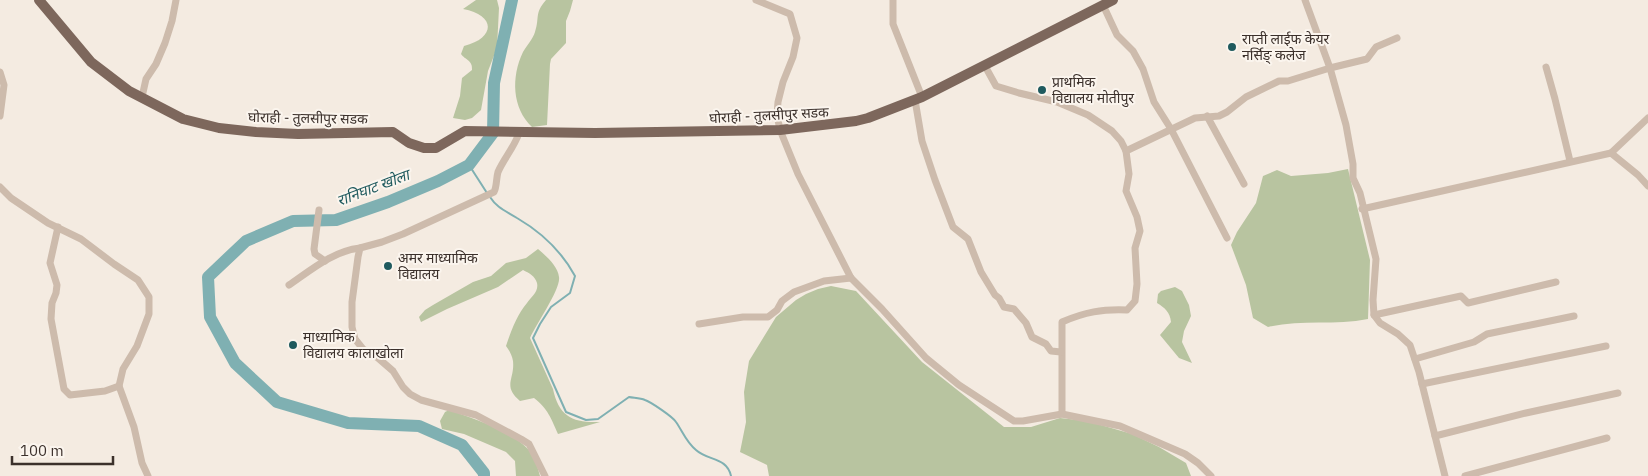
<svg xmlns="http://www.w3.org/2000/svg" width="1648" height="476" viewBox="0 0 1648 476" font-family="'IBM Plex Sans','Noto Sans Devanagari',sans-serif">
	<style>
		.green { fill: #b8c4a0 }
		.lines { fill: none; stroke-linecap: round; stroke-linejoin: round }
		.stream { stroke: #7fb0b2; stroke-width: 2 }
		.river { stroke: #7fb0b2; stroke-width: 12 }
		.street { stroke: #cdbbac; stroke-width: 7 }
		.primary { stroke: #7d675c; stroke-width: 10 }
		.poi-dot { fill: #1f5a5e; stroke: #fbf5ee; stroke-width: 2 }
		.labels { text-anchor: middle; stroke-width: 4; stroke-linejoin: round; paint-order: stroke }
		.poi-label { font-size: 14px; fill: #3b302b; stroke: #fbf5ee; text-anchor: start }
		.street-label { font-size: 14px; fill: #3b302b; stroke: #fbf5ee }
		.water-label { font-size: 15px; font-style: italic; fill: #1f5a5e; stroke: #fbf5ee }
	</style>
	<rect width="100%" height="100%" fill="#f4ebe1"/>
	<g class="green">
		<path d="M476 0H497L499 8 497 48 488 71 481 110 472 118 465 120 453 118 460 96 462 78 472 70C473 60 465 60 461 54L464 46C496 38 496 15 463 9Z"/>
		<path d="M546 0H573L570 11 566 21V43L551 59 550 64 547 125 532 127C512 108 511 77 523 52 527 45 533 39 535 32 540 17 534 14 546 0Z"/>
		<path d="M1348 169 1370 260 1368 319C1335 326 1301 319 1268 327L1253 318 1246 285 1231 245 1237 232 1256 203 1263 176 1277 170 1291 176 1328 173Z"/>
		<path d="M538 249C546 256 558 266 559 277 561 289 536 324 530 338L553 389C559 417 573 423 600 422L558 434C551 418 548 409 534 398L520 401C502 386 515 379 513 361 512 355 509 350 506 346 511 331 517 315 527 303 531 297 539 292 537 283 535 276 529 273 523 270L498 287 447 309 421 322 419 317 425 310 433 305 473 282 491 276 506 263 526 258Z"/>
		<polygon points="831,286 856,291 922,362 1004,427 1031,427 1060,418 1087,421 1132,434 1159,447 1186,463 1191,476 769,476 767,465 740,452 746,422 744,392 749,361 776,317 796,300 806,294 818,289"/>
		<path d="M1175 287 1182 291 1189 305 1191 316 1184 331 1182 342 1192 363 1179 358 1160 335 1171 322C1170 312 1165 308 1157 303L1158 294 1161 291Z"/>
		<path d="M449 410C473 418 517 433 532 454 536 460 538 469 540 476H516L515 461 506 452 464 434 442 429 440 421 445 412Z"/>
	</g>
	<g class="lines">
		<g class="stream">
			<polyline points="469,165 487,193"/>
			<path d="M490 197C497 208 506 211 517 218 541 232 562 252 575 276L570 293 551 307 540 324 533 338 566 412 586 420 598 419 629 397C634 398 640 398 645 400 651 402 673 417 676 422 683 432 686 442 696 450 708 461 727 457 731 476"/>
		</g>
		<polyline class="river" points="484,476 484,473 462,445 419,426 348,423 277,402 235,363 210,317 208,277 246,241 293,221 336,220 388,202 438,181 469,165 493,133 494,83 512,0"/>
		<g class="street">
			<polyline points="756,0 790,14 797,38 793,57 783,82 778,102 777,115 780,130 798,174 851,278 882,309 926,358 959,385 1014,421 1023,421 1062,414 1120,426 1185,454 1198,463 1211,476"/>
			<polyline points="893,0 893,24 922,97"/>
			<polyline points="1305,0 1330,68 1346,125 1353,164 1353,178 1360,193 1376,259 1373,300 1374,315 1380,323 1398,334 1410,345 1419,372 1445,476"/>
			<polyline points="1103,5 1117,35 1133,51 1143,69 1154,102 1171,129 1227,238"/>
			<path d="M985 66 996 86 1019 93 1057 102 1088 115 1112 131 1121 141 1126 151 1129 174 1126 191 1137 217 1140 231 1135 248 1137 284 1135 301 1127 310C1102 309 1085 312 1062 322V414"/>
			<polyline points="1546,67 1555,99 1570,161"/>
			<polyline points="0,72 4,85 0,116"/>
			<polyline points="142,97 146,79 156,64 165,43 172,21 176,0"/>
			<polyline points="915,100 922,141 935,180 953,227 968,239 981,272 995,295 999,298 1004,307 1014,309 1026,323 1032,337 1046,344 1051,351 1061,352"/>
			<polyline points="1207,116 1244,184"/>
			<path d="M519 133C514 148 504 158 498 172 496 179 497 186 494 192L403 234 382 242 360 248 358 257 352 302V327L355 339 363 349 378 358 393 371 403 387 410 394 421 400 476 415 521 439 529 444 545 476"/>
			<polyline points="1126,151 1195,118 1219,116 1227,112 1246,97 1279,81 1288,81 1330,68 1367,59 1376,47 1397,38"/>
			<polyline points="1611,153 1648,118"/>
			<polyline points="0,187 11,198 48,223 81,239 114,264 138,280 149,297 149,314 137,346 123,369 119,386 134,427 142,463 148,476"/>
			<polyline points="1362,209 1611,153 1638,175 1648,186"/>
			<polyline points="319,210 314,249 315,254 325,261"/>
			<polyline points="58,227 50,263 57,285 56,293 52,303 51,319 64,389 70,395 105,391 119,386"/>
			<path d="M289 285C311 270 333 251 360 248"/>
			<polyline points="1374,315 1461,296 1468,303 1556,282"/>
			<polyline points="699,324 743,317 768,317 777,310 782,301 794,292 824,281 851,278"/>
			<polyline points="1415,359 1474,342 1487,334 1574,316"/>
			<polyline points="1422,384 1606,346"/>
			<polyline points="1435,436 1526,413 1618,393"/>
			<polyline points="1465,476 1607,438"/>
		</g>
		<polyline class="primary" points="39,0 91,62 129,91 183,119 219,128 256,132 298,134 393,132 409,143 424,148 436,148 465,131 595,133 780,130 856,121 868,118 922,97 1113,0"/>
	</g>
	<g class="poi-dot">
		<circle cx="1232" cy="47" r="5"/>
		<circle cx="1042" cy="90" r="5"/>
		<circle cx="388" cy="266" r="5"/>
		<circle cx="293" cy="345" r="5"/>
	</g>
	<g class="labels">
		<g class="poi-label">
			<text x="1242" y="44">राप्ती लाईफ केयर<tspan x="1242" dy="16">नर्सिङ् कलेज</tspan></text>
			<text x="1052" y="87">प्राथमिक<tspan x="1052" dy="16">विद्यालय मोतीपुर</tspan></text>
			<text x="398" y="263">अमर माध्यामिक<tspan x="398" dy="16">विद्यालय</tspan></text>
			<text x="303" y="342">माध्यामिक<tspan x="303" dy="16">विद्यालय कालाखोला</tspan></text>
		</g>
		<g class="street-label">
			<text transform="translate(769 115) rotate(-3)" y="5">घोराही - तुलसीपुर सडक</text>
			<text transform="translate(308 118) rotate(1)" y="5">घोराही - तुलसीपुर सडक</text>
		</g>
		<g class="water-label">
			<text transform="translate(373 188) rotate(-21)" y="5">रानिघाट खोला</text>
		</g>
	</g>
	<path d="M12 456v8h101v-8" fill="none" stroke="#3b302b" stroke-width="2.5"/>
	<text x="20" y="456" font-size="15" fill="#3b302b" stroke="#fbf5ee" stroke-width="4" paint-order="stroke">100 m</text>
</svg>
